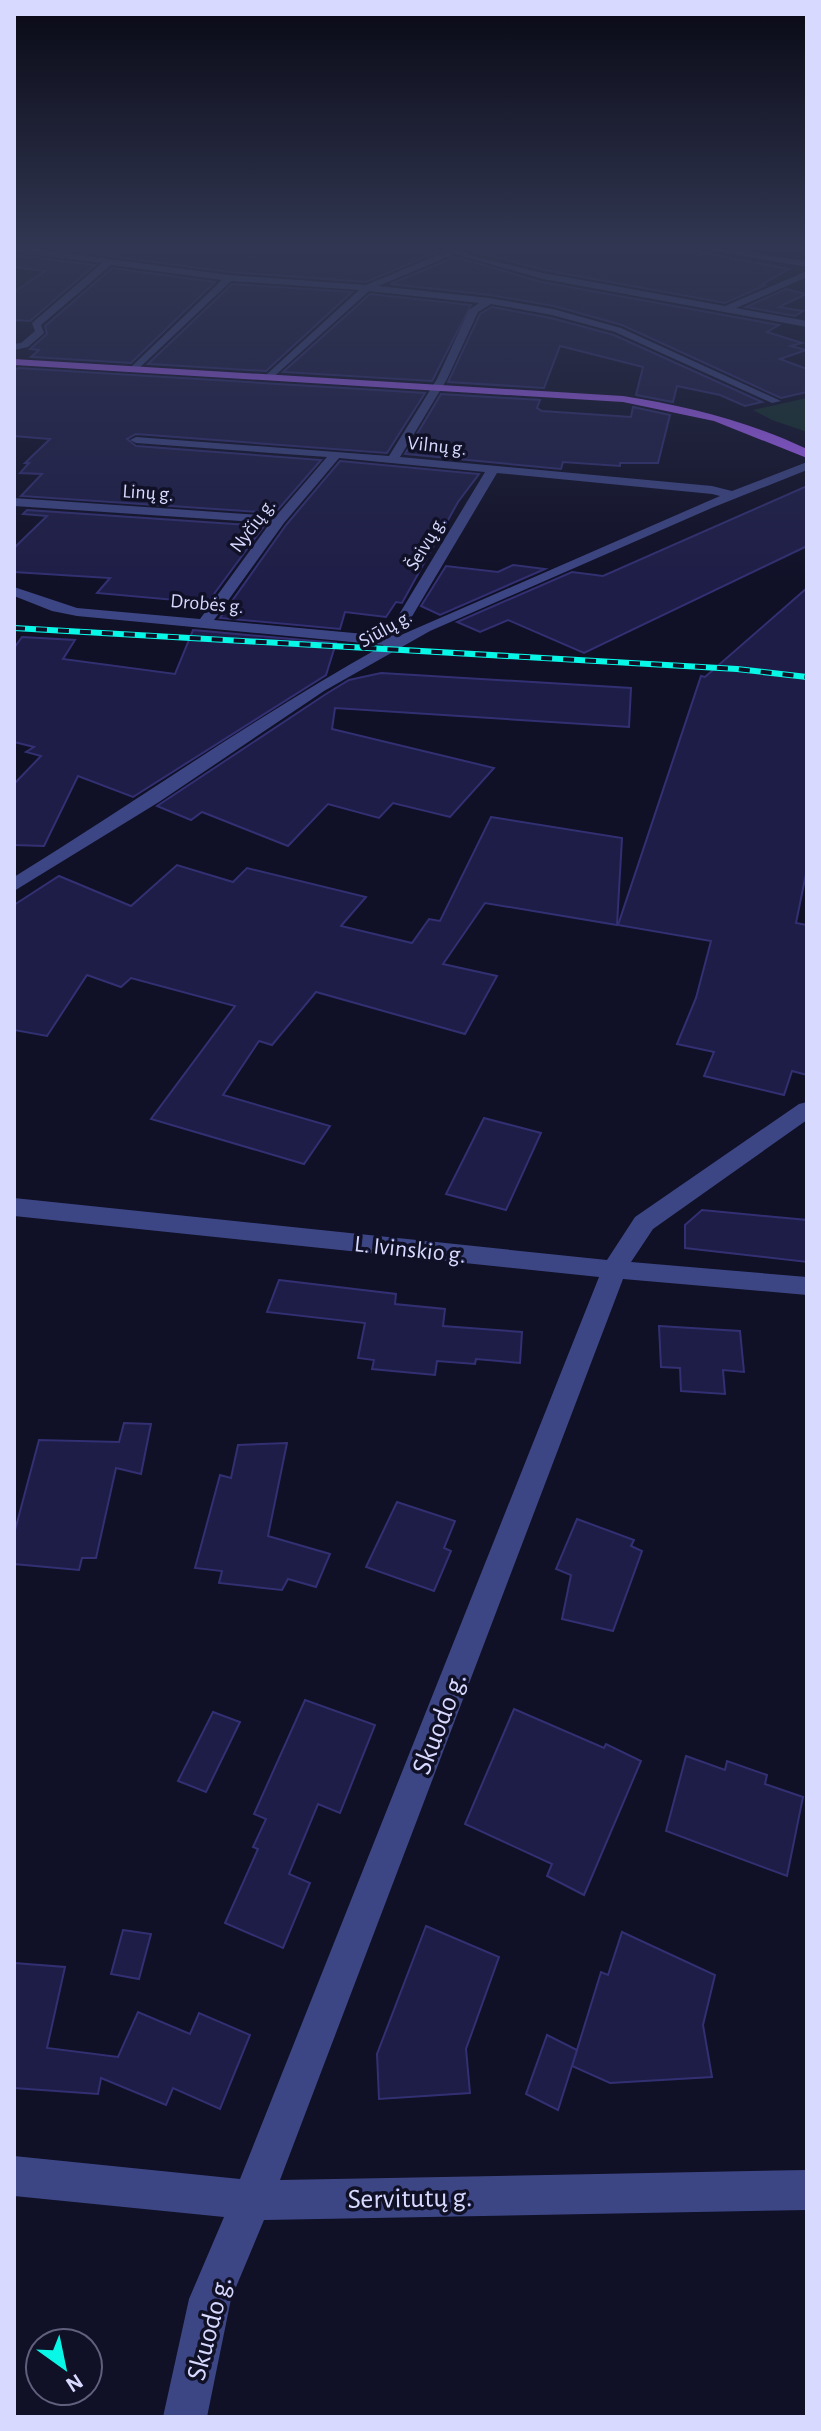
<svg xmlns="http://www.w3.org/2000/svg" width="821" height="2431" viewBox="0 0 821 2431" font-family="'Alegreya Sans',sans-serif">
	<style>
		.green { fill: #13302a }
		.building { fill: #1e1d47; stroke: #323072; stroke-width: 2 }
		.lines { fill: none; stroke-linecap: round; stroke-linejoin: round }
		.minor { fill: #3d4684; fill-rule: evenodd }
		.major { fill: #a762fa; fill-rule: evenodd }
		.rail-casing { stroke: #09f7e7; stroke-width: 6 }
		.rail { stroke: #101027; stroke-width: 4; stroke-dasharray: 11; stroke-linecap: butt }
		.labels { text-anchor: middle; stroke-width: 7; stroke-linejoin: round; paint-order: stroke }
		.far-street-label { font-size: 20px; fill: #d7d9fe; stroke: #101027 }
		.street-label { font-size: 24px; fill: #d7d9fe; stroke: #101027 }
		.near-street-label { font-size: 28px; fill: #d7d9fe; stroke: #101027 }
	</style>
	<rect width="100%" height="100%" fill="#101027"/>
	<polygon class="green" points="807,398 807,432 772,420 753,410"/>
	<g class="building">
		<polygon points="33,246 434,246 440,251 366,282 229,272"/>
		<polygon points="454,246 682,246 684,249 789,269 761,285 766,285 725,303 544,270"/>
		<polygon points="14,255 95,265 30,321 14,320 14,292 45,271 14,267"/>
		<polygon points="455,257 542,282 779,325 767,332 802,343 791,346 806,350 780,359 807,369 807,392 781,398 622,325 554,306 490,295 390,284"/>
		<polygon points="112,268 215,282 131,363 31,357 39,350 30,349 47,334 45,326"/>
		<polygon points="232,284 352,292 266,371 148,364"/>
		<polygon points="786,289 806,294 779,307 803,311 795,316 746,307"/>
		<polygon points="370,294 471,305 432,381 283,372"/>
		<polygon points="492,307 551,318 614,335 762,402 745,406 720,395 677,386 673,402 636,395 643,367 560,346 544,388 448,382 480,314"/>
		<polygon points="18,368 425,393 387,453 136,434 127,439 136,446 321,460 275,513 21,496 42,474 20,473 29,463 25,463 50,439 14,436 14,371"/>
		<polygon points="441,394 540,400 537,408 542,411 631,417 633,407 670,415 658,463 620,463 620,466 563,462 561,469 405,454"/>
		<polygon points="340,461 479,474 458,502 402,603 396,602 386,617 345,612 340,629 220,618 286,525"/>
		<polygon points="807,486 807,546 584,653 508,620 480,632 457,622 572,572 603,576"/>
		<polygon points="27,510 264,526 200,613 202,609 182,607 187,601 97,593 110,578 14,572 14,548 47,516 23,514"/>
		<polygon points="513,565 545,569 440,615 421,606 446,566 498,572"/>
		<polygon points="807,588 807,869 796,923 807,925 807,1075 792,1071 784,1095 704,1076 714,1052 677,1044 696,998 711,941 618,925 701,676 705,677"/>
		<polygon points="193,630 336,643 326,675 133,797 78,776 44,846 14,845 14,784 41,756 26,752 34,747 14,742 14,648 22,637 75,640 63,659 175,674"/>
		<polygon points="381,673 631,688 629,727 335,708 332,729 494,768 450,817 393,803 379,818 328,804 288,846 202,812 191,820 157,806 326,694 349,680"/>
		<polygon points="491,817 622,838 617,925 485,903 443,964 497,976 465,1034 316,992 272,1045 259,1041 223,1095 330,1126 304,1164 151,1119 235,1006 131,978 121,987 87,975 47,1036 14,1030 14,905 59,876 131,906 177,865 233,882 247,868 366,897 341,926 412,943 429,919 440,921"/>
		<polygon points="484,1118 541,1133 506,1210 446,1194"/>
		<polygon points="702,1210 807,1220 807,1262 685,1248 685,1225"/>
		<polygon points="279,1280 396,1294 395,1304 445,1309 443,1326 522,1332 520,1363 476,1359 475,1364 437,1361 435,1375 372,1369 374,1360 358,1358 365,1323 267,1312"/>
		<polygon points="659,1326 740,1331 744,1372 723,1370 725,1394 681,1391 680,1368 661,1367"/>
		<polygon points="124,1423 151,1424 141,1474 116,1468 96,1558 82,1558 79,1570 14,1564 14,1534 39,1440 119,1442"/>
		<polygon points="287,1443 268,1536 330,1554 316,1587 288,1579 282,1590 219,1583 222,1571 195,1568 220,1475 231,1478 238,1445"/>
		<polygon points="397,1502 455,1521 444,1548 451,1551 434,1591 366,1567"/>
		<polygon points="577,1519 634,1540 631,1546 642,1551 613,1631 562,1619 571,1575 556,1569"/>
		<polygon points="305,1700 375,1725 340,1813 318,1804 289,1874 310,1883 283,1948 225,1923 258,1849 253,1847 266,1819 254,1814"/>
		<polygon points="514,1709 604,1748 606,1744 641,1761 584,1895 547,1876 552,1864 465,1824"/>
		<polygon points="213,1712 240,1722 206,1792 178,1781"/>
		<polygon points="686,1756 725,1770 727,1761 767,1775 765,1784 803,1797 787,1876 666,1831"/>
		<polygon points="426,1926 499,1957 466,2049 470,2093 379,2099 377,2054"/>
		<polygon points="123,1930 151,1934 139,1979 111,1974"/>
		<polygon points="622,1932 715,1975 703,2025 712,2077 610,2083 572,2066 601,1972 608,1975"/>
		<polygon points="14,1963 65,1967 47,2048 118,2057 138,2012 190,2034 199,2013 250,2035 220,2109 173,2088 166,2105 101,2078 98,2094 14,2088"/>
		<polygon points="547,2035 577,2050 558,2110 526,2094"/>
	</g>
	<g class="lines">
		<g class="minor">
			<path d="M14 246 229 275 366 285 447 251 437 246H447L477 257 543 273 725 306 807 271V277L736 308 807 321V327L543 279 455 254 378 286 489 298 553 309 621 328 781 401 772 403 615 332 552 315 491 304 478 312 447 379 400 457 712 486 732 491 807 462V470L714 507 430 631 324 691 159 802 14 891V877C138 800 257 716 384 645L77 616 52 611 14 596V587L77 608 200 619 270 523 14 506V498L276 516 327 457 136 443 130 440 136 437 389 456 437 379 469 310 479 303 369 291 270 380 265 377 266 375 359 290 231 281 135 372 131 371V367L222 280 111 265 41 325 44 333 28 347 14 350V344L21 343 35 331 32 323 102 263 14 252ZM339 458 485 472 386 636 214 620 284 523ZM497 473 712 494 720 496 401 635Z"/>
			<polygon points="685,246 703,246 807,261 807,267"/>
			<polygon points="807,1102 807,1120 653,1229 631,1262 807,1277 807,1295 623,1279 280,2180 807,2170 807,2210 264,2220 231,2299 207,2417 163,2417 189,2299 224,2217 14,2196 14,2156 240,2179 599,1277 14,1216 14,1198 607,1260 635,1217 799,1104"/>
		</g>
		<path class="major" d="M14 359 623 396C687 406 748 421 807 449V458L714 421 623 402 14 365Z"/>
		<g class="rail-casing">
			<polyline id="rail" points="14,628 737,669 807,677"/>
		</g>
		<use href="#rail" class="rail"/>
	</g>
	<linearGradient id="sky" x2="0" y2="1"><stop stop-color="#090915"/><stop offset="0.42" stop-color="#313752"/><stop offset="1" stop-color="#313752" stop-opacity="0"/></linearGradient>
	<rect width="821" height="586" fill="url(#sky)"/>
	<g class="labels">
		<g class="far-street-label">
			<text transform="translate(437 445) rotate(6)" y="7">Vilnų g.</text>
			<text transform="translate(148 492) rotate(4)" y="7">Linų g.</text>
			<text transform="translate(252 525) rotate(-53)" y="7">Nyčių g.</text>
			<text transform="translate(425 543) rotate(-59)" y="7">Šeivų g.</text>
			<text transform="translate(207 603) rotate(5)" y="7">Drobės g.</text>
			<text transform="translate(385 628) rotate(-29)" y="7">Siūlų g.</text>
		</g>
		<g class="street-label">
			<text transform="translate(410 1249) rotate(6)" y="8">L. Ivinskio g.</text>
		</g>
		<g class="near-street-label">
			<text transform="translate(438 1723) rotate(-69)" y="10">Skuodo g.</text>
			<text transform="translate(410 2197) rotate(-1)" y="10">Servitutų g.</text>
			<text transform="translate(208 2328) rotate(-75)" y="10">Skuodo g.</text>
		</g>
	</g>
	<rect width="821" height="2431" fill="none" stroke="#d7d9fe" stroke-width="32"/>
	<g transform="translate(64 2367) rotate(147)"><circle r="38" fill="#101027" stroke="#60607d" stroke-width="2"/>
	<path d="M0-6L14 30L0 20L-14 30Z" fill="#09f7e7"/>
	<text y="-12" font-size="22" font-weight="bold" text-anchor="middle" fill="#d7d9fe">N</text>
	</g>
</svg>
